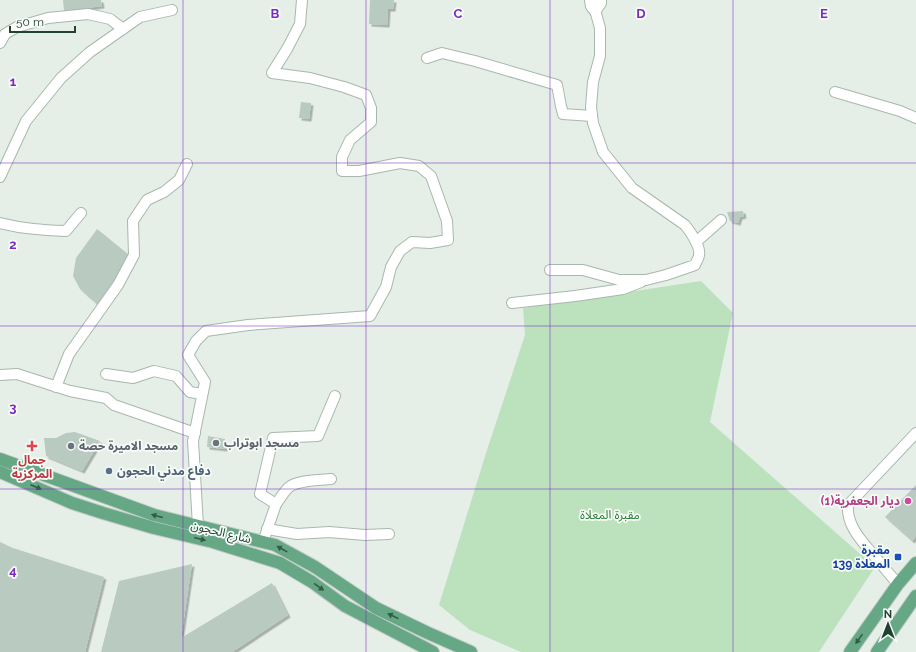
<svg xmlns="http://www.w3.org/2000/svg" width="916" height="652" viewBox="0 0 916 652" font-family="Raleway,'Noto Sans Arabic',sans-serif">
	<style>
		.green { fill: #bce1bd }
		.building { fill: #b9cac0; filter: url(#shadow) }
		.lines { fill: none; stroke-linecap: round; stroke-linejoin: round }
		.minor-casing { stroke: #a7b8ad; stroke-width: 12 }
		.tertiary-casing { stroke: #a7b8ad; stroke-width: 14 }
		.primary-casing { stroke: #c1cac5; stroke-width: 14 }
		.minor { stroke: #fff; stroke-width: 10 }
		.tertiary { stroke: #fff; stroke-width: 12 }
		.primary { stroke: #66a786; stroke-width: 12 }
		.oneway { fill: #335b46 }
		.grid { fill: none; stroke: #7b2cbf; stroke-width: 1; stroke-opacity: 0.55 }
		.worship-dot { fill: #6b7280; stroke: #f6fbf7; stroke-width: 1.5 }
		.health-dot { fill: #e0444e; stroke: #f6fbf7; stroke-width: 1.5 }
		.service-dot { fill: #5c6f8a; stroke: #f6fbf7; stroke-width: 1.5 }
		.hotel-dot { fill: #d1479c; stroke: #f6fbf7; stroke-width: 1.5 }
		.transit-dot { fill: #1a4fb4; stroke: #f6fbf7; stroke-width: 1.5 }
		.labels { text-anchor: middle; stroke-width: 3.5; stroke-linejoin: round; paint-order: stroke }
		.worship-label { font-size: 12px; font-weight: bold; fill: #5b616d; stroke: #f6fbf7; text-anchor: start }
		.health-label { font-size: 12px; font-weight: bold; fill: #be3a42; stroke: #f6fbf7 }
		.service-label { font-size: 12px; font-weight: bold; fill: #4e5e75; stroke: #f6fbf7; text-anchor: start }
		.hotel-label { font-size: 12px; font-weight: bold; fill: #b23c85; stroke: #f6fbf7; text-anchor: end }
		.park-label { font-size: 12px; fill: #297d34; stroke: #f6fbf7 }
		.street-label { font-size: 12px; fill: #224231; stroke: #f6fbf7 }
		.transit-label { font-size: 12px; font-weight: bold; fill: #164399; stroke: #f6fbf7; text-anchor: end }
		.grid-label { font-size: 13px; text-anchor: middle; font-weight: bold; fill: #7b2cbf; stroke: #f6fbf7; stroke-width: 3.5; stroke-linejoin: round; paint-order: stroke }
	</style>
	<defs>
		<filter id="shadow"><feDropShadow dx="2.5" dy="2.5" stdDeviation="0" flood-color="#0004"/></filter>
	</defs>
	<rect width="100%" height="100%" fill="#e5efe8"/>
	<polygon class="green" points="701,281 733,313 710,422 875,567 819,652 521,652 470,630 439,605 486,453 525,335 523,308"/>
	<g class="building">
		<polygon points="63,0 101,0 102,6 64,11"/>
		<polygon points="370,0 394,0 393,9 388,9 387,25 369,24"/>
		<polygon points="301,102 311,103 309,119 299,118"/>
		<polygon points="743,211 744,216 740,217 738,223 730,221 727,212"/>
		<polygon points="97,229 129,255 99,306 80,289 73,276 76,258"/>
		<polygon points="75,432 100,441 82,471 46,456 44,438 56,438 66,433"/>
		<polygon points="208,436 225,439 225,449 207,447"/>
		<polygon points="916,485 916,536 912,541 885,517"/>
		<polygon points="0,542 13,548 104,577 85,652 0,652"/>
		<polygon points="192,564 181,638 272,583 288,615 232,652 101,652 119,581"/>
	</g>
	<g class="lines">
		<g class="minor-casing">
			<g id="minor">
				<polyline points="0,43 5,34 17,27 48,18 88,14 110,19 123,29"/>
				<polyline points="427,58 442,53 475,61 557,85 561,106 563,114 592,116"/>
				<polyline points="835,92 900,111 916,118"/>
				<polyline points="0,177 26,121 61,78 90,52 140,17 172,10"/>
				<path d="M0 223C24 229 42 230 66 231L81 213"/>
				<polyline points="696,242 721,220"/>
				<path d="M550 270H583L619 280H646L666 275 695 265C696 262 699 258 699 255 701 247 690 231 685 225L632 188 603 152 593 123 591 107 593 82 600 56V28L595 10"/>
				<polyline points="512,303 575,296 623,289 641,282"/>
				<polyline points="106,374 133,378 154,371 176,376 190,392 202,394"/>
				<polyline points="0,375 17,374 70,391 106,398 114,405 195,433"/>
				<polyline points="56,387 69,354 118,285 134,255 133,221 147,200 164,192 179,180 187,164"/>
				<path d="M276 504C280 499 283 493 288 488 296 480 319 480 331 479"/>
				<polyline points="198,526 193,441 205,382 188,355 196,341 206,331 248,325 370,316 386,287 391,267 400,251 412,242 430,243 448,240 447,221 431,176 419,166 400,163 359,171 342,171 342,157 350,140 371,122 371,108 366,95 344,87 310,78 272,73 287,49 300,24 302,0"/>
				<polyline points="267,529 297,534 329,532 365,535 389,534"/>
				<polyline points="263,542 276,504 260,494 273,438 318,436 335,396"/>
				<path d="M898 584C890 575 883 566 875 557 863 542 846 526 848 505L916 433"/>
			</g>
		</g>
		<g class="tertiary-casing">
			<polyline id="tertiary" points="591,0 592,6 595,10 600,3 600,0"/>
		</g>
		<g class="primary-casing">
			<g id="primary">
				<polyline points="0,459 154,515 275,545 315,567 376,608 428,633 471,652"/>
				<polyline points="0,472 72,503 103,513 154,528 213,542 280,563 312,582 345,606 433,652"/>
				<polyline points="850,652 898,584 916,563"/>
				<polyline points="877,652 916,596"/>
			</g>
		</g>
		<use href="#minor" class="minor"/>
		<use href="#tertiary" class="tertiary"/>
		<use href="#primary" class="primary"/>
	</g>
	<defs><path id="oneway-solid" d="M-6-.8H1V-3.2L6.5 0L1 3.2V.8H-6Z"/></defs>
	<g class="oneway">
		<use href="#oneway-solid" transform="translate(36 487) rotate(23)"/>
		<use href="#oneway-solid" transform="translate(157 516) rotate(-165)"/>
		<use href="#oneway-solid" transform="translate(200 539) rotate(14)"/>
		<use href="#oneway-solid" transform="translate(282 549) rotate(-151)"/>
		<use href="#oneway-solid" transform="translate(319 587) rotate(36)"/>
		<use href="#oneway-solid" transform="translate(393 616) rotate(-154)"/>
		<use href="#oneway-solid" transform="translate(859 639) rotate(125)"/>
	</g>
	<path class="grid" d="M183 0V652M366 0V652M550 0V652M733 0V652M0 163H916M0 326H916M0 489H916"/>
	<g class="worship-dot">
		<circle cx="216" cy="443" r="4"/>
		<circle cx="71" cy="446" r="4"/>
	</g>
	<path class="health-dot" d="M30 440h4v4h4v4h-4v4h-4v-4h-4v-4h4z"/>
	<circle class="service-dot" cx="109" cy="471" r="4"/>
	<circle class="hotel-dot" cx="908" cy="501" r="4"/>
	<rect class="transit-dot" x="894" y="553" width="8" height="8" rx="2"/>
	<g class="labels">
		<g class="worship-label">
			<text x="224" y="447">مسجد ابوتراب</text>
			<text x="79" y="450">مسجد الاميرة حصة</text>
		</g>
		<g class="health-label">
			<text x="32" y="464">جمال<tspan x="32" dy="14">المركزية</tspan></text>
		</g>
		<g class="service-label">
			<text x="117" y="475">دفاع مدني الحجون</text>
		</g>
		<g class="hotel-label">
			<text x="900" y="505">ديار الجعفرية(1)</text>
		</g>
		<g class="park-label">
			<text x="610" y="519">مقبرة المعلاة</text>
		</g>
		<g class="street-label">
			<text transform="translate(221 532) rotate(14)" y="4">شارع الحجون</text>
		</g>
		<g class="transit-label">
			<text x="890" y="554">مقبرة<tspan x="890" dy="14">المعلاة 139</tspan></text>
		</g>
	</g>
	<g class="grid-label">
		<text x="275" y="18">B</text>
		<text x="458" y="18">C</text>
		<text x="641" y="18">D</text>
		<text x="824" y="18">E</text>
		<text x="13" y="86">1</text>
		<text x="13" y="249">2</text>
		<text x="13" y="412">3</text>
		<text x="13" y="575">4</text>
	</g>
	<g transform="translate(888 624)" stroke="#f6fbf7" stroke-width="3" paint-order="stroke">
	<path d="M0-3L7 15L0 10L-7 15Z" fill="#224231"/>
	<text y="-6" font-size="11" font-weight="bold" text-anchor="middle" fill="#224231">N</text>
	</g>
	<path d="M10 26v6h65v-6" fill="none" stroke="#224231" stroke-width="2"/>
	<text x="16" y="26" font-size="12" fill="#224231" stroke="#f6fbf7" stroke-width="3" paint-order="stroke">50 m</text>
</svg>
